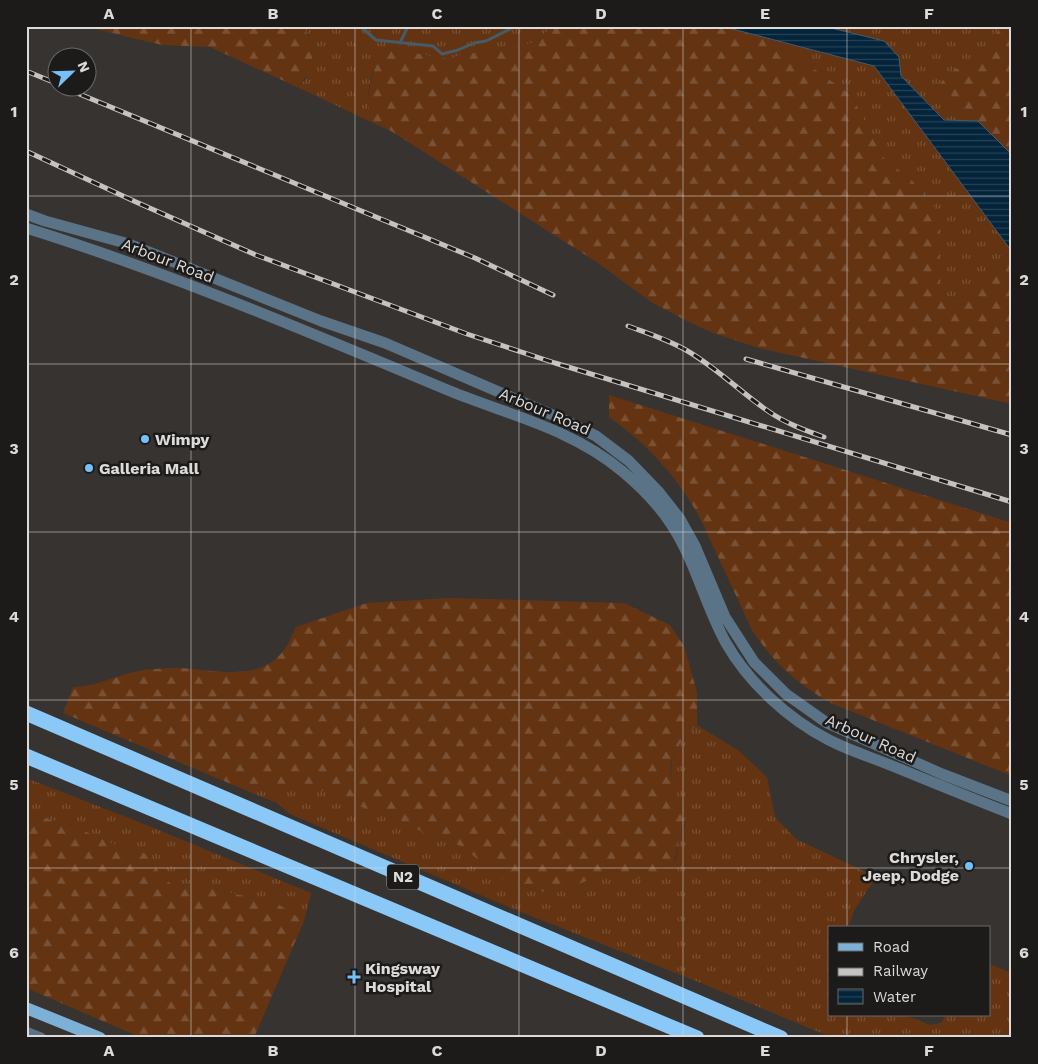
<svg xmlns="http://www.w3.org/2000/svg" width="1038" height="1064" font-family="'Work Sans',sans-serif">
	<defs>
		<pattern id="grass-tufts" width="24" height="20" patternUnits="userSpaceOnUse" patternTransform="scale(1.25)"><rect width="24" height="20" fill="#643412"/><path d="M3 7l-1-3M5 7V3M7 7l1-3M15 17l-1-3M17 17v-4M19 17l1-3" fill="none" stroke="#7a5134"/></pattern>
		<pattern id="forest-firs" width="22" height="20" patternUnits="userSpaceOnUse" patternTransform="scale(1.25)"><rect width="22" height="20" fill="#643412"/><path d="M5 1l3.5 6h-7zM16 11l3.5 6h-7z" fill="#7a5134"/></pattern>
		<pattern id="water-rules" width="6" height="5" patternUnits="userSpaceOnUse" patternTransform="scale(1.25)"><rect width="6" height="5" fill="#03243a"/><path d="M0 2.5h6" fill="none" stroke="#274356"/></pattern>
	</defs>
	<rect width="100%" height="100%" fill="#373331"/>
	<!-- grass -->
	<path fill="url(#grass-tufts)" d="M 303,26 L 551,26 L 541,39 L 532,43 L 485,53 L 468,53 L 449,59 L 433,57 L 389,47 C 384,55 375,65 372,74 C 367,89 368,107 371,122 L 297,87 L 306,79 L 309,35 Z
		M 823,26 L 999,26 L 998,31 L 977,58 L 954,70 L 941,82 L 945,102 L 974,111 L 978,121 L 944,120 L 901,76 L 899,57 L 884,41 Z
		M 773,40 L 874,66 L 1010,249 L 1007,256 L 990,266 L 973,293 L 954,299 L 939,293 L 939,214 L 911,179 L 885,160 L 851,95 Z
		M 697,725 L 739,751 L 767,777 L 775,817 L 796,839 L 876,877 L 855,909 L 848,928 L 829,928 L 829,1015 L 905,1015 L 930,1025 L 941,1023 L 946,1015 L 989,1015 L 989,964 L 1012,973 L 1012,1038 L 833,1038 L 706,985 L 511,908 L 290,814 L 277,803 L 245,790 C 266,779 287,788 309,790 C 319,791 330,791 341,791 L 356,805 L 404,822 L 426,834 L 447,840 L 464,847 L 481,862 L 494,867 L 505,882 L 547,893 L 584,882 L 603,872 L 616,872 L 636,878 L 660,882 L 676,860 L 679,839 L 685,826 L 684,818 L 673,789 L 671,780 L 672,759 L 679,744 Z
		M 26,778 L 139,822 L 311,893 L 304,921 L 278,904 L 198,885 L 171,884 L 158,871 L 150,856 L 129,847 L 120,847 L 73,826 L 26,813 Z"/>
	<!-- forest -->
	<path fill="url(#forest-firs)" d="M 83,26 L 303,26 C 317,48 316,69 297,87 L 210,47 L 162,45 Z
		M 551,26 L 721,26 L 773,40 L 851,95 L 885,160 L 911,179 L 939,214 L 940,293 L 954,299 L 973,293 L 990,266 L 1007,256 L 1012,247 L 1012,404 L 759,348 L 713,333 L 691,323 L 651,302 L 598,263 L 391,131 L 371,122 C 365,96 370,66 389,47 L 433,57 L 449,59 L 468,53 L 485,53 L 532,43 L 541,39 Z
		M 999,26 L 1012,26 L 1012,155 L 978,121 L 974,111 L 945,102 L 940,91 L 941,82 L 954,70 L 977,58 L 998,31 Z
		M 609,395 L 1012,523 L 1012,776 L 833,704 C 799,686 773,662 752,630 L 699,516 C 676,475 647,444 609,417 Z
		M 450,598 L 624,603 L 670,625 L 684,646 L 697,692 L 697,725 C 687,735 676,745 672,759 C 666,785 679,797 684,819 C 685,827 682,831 680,837 C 673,856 679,867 660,882 L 636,878 L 616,872 L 603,872 L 584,882 L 548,893 L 505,882 L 494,867 L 481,862 L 463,847 L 447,840 L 426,834 L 404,822 L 356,805 L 341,791 C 330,791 319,791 308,790 C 287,788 266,779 245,790 L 63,713 L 73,687 C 96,687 119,674 143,670 C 154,669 166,668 178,668 C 211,669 260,683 283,651 C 289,644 292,635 296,627 L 367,603 Z
		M 26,813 L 73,826 L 120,847 L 128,847 L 151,856 L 158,871 L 171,884 L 198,885 L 278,904 L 304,921 L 254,1038 L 142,1038 L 26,988 Z"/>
	<!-- water -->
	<path fill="url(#water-rules)" stroke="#445b6a" d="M 721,26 L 823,26 L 884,41 L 899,57 L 901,76 L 944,120 L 978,121 L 1012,155 L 1012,247 L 1010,249 L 874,66 Z"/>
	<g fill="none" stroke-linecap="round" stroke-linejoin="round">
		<!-- stream -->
		<path stroke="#445b6a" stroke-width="3" d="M 360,26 L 376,40 L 433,46 L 442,54 L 458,50 L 474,43 L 486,41 L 516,26
			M 400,43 L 408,26"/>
		<!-- minor -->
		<path stroke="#5a7386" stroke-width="11" d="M 26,214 L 45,221 L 129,244 L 321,321 L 385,343 L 562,419 L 596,436 L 629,461 L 658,491 L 680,519 L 695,546 L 725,617 L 754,662 L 786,694 L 827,723 L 942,774 L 1012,801
			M 26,228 C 171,273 311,333 450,391 C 509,415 572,429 622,471 C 640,486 658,504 671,524 C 695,560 705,605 726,643 C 749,683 788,719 829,740 C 850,751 874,758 895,767 C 934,783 973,799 1012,814
			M 26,1032 L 41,1038"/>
		<!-- major -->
		<path stroke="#7cb0d7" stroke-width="12" d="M 26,1008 L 100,1038"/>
		<!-- highway -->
		<path stroke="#8ac8f7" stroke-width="15" d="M 26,713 L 781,1038
			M 26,756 L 697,1038"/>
		<!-- rail casing -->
		<g stroke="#c5c2c1" stroke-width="5">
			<path id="rail" d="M 26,71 L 58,84
				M 65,88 L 475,258 L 553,295
				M 26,151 L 136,202 L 256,255 L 467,334 L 555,363 L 1012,502
				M 628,326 C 647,333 666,339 684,349 C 715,366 740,392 768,411 C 785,423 804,430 824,437
				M 746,359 L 1012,435"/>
		</g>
		<!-- rail -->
		<use href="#rail" stroke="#1d1b1a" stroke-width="3" stroke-dasharray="9" stroke-linecap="butt"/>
	</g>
	<!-- grid -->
	<path fill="none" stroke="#dddbda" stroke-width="1" stroke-opacity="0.55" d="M 191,26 L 191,1038M 355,26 L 355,1038M 519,26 L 519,1038M 683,26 L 683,1038M 847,26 L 847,928M 26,196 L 1012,196M 26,364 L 1012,364M 26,532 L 1012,532M 26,700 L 1012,700M 26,868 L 1012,868M 847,1015 L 847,1038"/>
	<!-- markers -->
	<g fill="#76c0f7" stroke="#1d1b1a" stroke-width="2">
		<circle cx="145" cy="439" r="5"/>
		<circle cx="89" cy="468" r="5"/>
		<circle cx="969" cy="866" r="5"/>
		<path d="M351.5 969.5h5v5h5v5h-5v5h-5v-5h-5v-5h5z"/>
	</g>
	<g text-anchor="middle" stroke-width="5" stroke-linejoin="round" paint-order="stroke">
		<!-- shield labels -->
		<rect fill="#1d1b1a" stroke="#a3a1a0" stroke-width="1" x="387" y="864.5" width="32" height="25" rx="4"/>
		<g font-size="15" font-weight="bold" fill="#dddbda">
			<text x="403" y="882">N2</text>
		</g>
		<!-- street labels -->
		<g font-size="16" fill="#dddbda" stroke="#1d1b1a">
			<text transform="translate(168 260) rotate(21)" y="6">Arbour Road</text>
			<text transform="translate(545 411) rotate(23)" y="6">Arbour Road</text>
			<text transform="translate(871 738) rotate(24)" y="6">Arbour Road</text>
		</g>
		<!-- poi labels -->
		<g font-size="16" font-weight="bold" fill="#dddbda" stroke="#1d1b1a" text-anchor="start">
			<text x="155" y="445">Wimpy</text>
			<text x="99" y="474">Galleria Mall</text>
			<text x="959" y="863" text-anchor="end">Chrysler,<tspan x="959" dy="18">Jeep, Dodge</tspan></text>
			<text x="365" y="974">Kingsway<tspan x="365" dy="18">Hospital</tspan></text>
		</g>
	</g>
	<!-- border -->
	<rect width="1038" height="1064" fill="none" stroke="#1d1b1a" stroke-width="55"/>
	<!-- legend -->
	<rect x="828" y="926" width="162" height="90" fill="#1d1b1a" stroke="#6a6867"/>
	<rect x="838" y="943" width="25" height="8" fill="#7cb0d7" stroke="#6a6867"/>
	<text x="873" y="952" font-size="15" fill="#dddbda">Road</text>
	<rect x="838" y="968" width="25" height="8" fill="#c5c2c1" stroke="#6a6867"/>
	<text x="873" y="976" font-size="15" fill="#dddbda">Railway</text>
	<rect x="838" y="989" width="25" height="15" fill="url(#water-rules)" stroke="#6a6867"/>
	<text x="873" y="1002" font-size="15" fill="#dddbda">Water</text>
	<!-- north arrow -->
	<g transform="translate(72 72) rotate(67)"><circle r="24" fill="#1d1b1a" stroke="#6a6867"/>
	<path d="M0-4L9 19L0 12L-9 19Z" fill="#76c0f7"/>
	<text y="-8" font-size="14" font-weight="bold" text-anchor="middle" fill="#dddbda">N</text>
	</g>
	<rect x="28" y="28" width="982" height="1008" fill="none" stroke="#dddbda" stroke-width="2"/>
	<g font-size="16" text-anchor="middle" font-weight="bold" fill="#dddbda">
		<text x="109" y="19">A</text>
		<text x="273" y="19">B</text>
		<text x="437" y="19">C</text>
		<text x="601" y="19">D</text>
		<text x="765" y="19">E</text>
		<text x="929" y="19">F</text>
		<text x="14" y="117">1</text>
		<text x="1024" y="117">1</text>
		<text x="14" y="285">2</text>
		<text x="1024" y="285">2</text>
		<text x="14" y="454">3</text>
		<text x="1024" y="454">3</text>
		<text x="14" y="622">4</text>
		<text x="1024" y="622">4</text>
		<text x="14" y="790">5</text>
		<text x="1024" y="790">5</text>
		<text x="14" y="958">6</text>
		<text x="1024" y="958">6</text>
		<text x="109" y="1056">A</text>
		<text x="273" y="1056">B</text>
		<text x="437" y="1056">C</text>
		<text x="601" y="1056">D</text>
		<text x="765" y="1056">E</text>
		<text x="929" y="1056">F</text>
	</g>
</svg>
